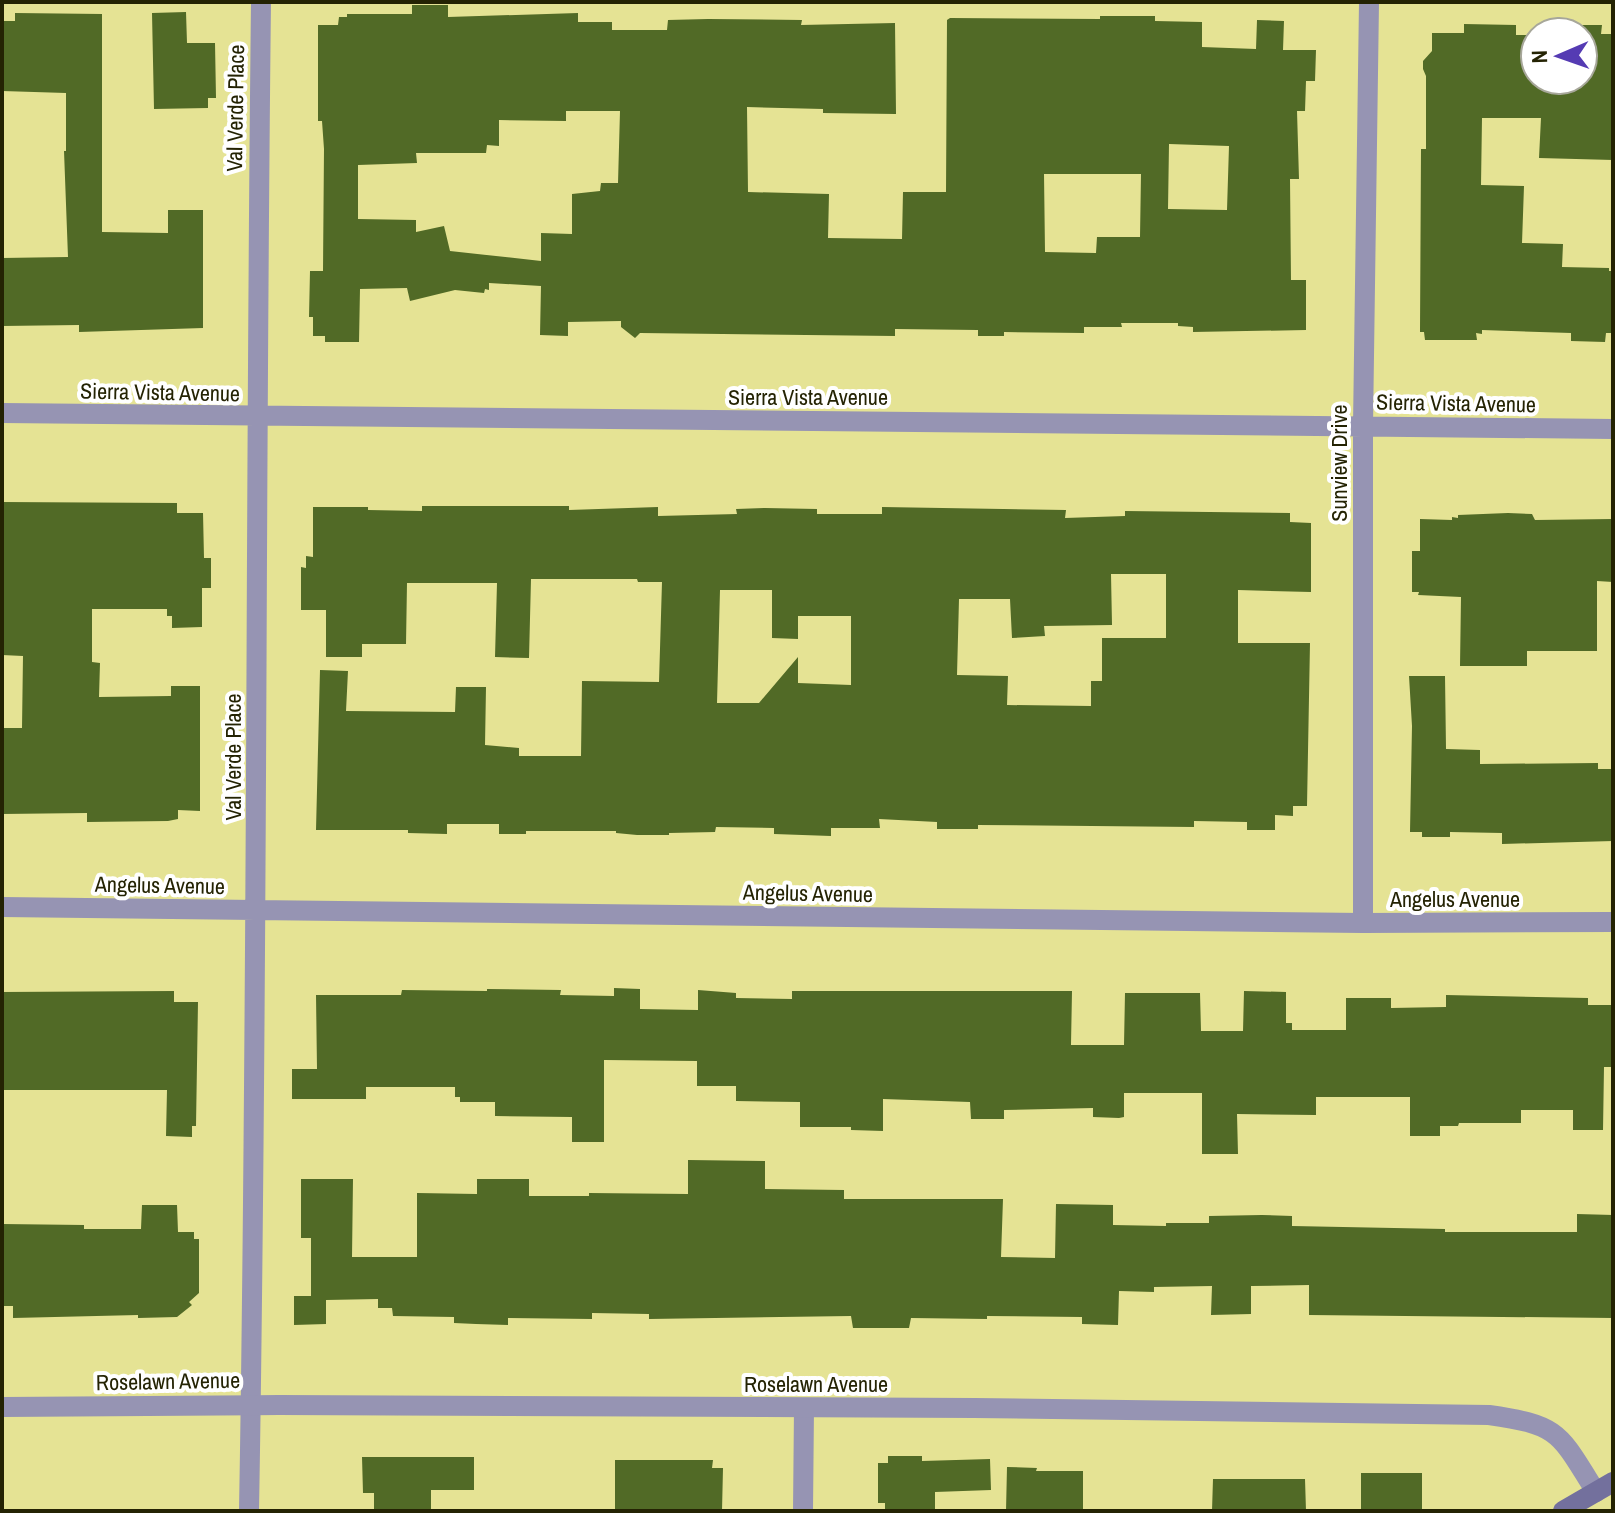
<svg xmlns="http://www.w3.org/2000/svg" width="1615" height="1513" font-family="'Archivo Narrow',sans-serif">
	<rect width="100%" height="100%" fill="#e5e394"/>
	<!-- building -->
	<path fill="#516a26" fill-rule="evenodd" d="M 412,5 L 448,5 L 448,17 L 578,13 L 578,22 L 612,22 L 612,30 L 667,30 L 668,20 L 708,19 L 802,20 L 801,25 L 895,23 L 896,114 L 823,113 L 823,109 L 747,107 L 748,192 L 829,194 L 828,238 L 902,239 L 903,192 L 946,192 L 947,20 L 950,18 L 1100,19 L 1100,16 L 1155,16 L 1155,21 L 1202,22 L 1202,47 L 1256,49 L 1257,20 L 1284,21 L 1283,50 L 1316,50 L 1315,81 L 1306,81 L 1305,111 L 1297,111 L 1299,179 L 1290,179 L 1291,280 L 1306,280 L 1306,330 L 1193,332 L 1193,327 L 1178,326 L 1178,323 L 1121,323 L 1122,327 L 1084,327 L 1084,333 L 1004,332 L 1004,336 L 978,336 L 978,330 L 895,329 L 895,336 L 640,333 L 635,338 L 621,327 L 621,321 L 568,322 L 568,336 L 540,335 L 541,286 L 489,283 L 489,290 L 485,289 L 484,293 L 455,290 L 410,301 L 407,288 L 360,289 L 359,342 L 325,342 L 325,336 L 313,336 L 313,317 L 309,317 L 310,271 L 323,271 L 324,149 L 322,121 L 318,121 L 318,25 L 338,25 L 339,17 L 347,17 L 347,14 L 412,14 ZM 566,111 L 620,111 L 618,183 L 601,183 L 600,191 L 572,194 L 572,234 L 541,233 L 541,261 L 450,251 L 444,226 L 416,232 L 416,220 L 358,219 L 358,165 L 417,163 L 416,153 L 486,153 L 487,145 L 499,146 L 499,120 L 566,121 ZM 1169,144 L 1229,146 L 1227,210 L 1168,209 ZM 1044,174 L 1141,174 L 1140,237 L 1097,237 L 1096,253 L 1045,252 Z
		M 186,12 L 187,43 L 215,43 L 216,98 L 208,98 L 208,108 L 154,109 L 152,13 Z
		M 15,13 L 102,14 L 102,232 L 168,233 L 168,210 L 203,210 L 203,328 L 79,332 L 79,325 L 2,326 L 2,258 L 68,257 L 64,151 L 66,151 L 66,93 L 2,91 L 2,21 L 15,21 Z
		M 1464,24 L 1516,25 L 1516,35 L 1535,35 L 1535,80 L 1583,80 L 1583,32 L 1573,32 L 1573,25 L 1602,25 L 1601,34 L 1613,34 L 1613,160 L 1539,158 L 1541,118 L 1482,118 L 1481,185 L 1524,186 L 1522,243 L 1563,244 L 1562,267 L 1609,268 L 1609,271 L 1613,271 L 1613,333 L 1606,333 L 1605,342 L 1571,341 L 1571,333 L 1482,330 L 1482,334 L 1476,333 L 1477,340 L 1425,340 L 1424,332 L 1420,332 L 1421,149 L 1426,149 L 1426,76 L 1423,69 L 1423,61 L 1432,51 L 1432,33 L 1464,33 Z
		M 2,502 L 177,503 L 177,513 L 203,513 L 204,558 L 211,558 L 211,588 L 202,588 L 202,627 L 172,628 L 172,616 L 167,616 L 167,609 L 92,609 L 92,662 L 100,663 L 99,697 L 171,696 L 171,686 L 200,686 L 200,811 L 178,810 L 178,819 L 168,821 L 87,822 L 87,813 L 2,814 L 2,728 L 22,728 L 23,656 L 2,655 Z
		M 422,506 L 569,506 L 569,510 L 658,507 L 658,516 L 737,514 L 736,509 L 765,508 L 817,509 L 817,514 L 882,514 L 882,507 L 1066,510 L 1065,518 L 1125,516 L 1125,511 L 1290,513 L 1290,522 L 1311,523 L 1311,592 L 1238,590 L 1238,643 L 1310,643 L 1307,806 L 1293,806 L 1293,816 L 1275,815 L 1275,830 L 1247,830 L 1247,822 L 1194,821 L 1194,827 L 978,825 L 978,829 L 937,829 L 937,822 L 879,819 L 880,828 L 831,828 L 831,836 L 774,834 L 774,828 L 716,827 L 715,832 L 669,833 L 669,835 L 637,835 L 616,833 L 616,831 L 526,831 L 526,834 L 499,834 L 499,824 L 447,824 L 447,834 L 408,833 L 408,830 L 316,830 L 320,670 L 348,671 L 346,711 L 455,712 L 456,687 L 486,687 L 485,745 L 519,748 L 519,756 L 581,756 L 582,681 L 659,682 L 662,582 L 638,582 L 637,579 L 531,579 L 529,658 L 495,657 L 497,583 L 407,583 L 406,644 L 362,644 L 362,657 L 326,657 L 326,610 L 301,610 L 301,567 L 306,568 L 306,556 L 313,557 L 313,507 L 368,507 L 368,510 L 422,511 ZM 1111,574 L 1166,574 L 1166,638 L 1102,638 L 1102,681 L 1091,681 L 1091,706 L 1007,705 L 1008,676 L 957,675 L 959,599 L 1010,599 L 1012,638 L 1045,636 L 1044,626 L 1112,625 ZM 720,590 L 772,590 L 772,638 L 798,639 L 798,616 L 851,616 L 851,685 L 798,683 L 798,657 L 759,703 L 717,703 Z
		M 1508,513 L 1532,514 L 1535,520 L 1613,519 L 1613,582 L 1597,581 L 1597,651 L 1527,651 L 1527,666 L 1460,666 L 1461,597 L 1418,595 L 1419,592 L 1412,592 L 1412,551 L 1420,551 L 1420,519 L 1452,520 L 1452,517 L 1458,518 L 1458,515 Z
		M 1409,676 L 1445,676 L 1446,749 L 1480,750 L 1480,764 L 1598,763 L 1598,769 L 1613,769 L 1613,841 L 1502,844 L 1502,833 L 1450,832 L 1450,837 L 1422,837 L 1422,832 L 1410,832 L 1412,726 Z
		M 614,988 L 640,989 L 640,1009 L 698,1010 L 698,990 L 736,993 L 736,998 L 792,999 L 792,991 L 1072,991 L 1071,1045 L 1124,1045 L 1125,993 L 1200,993 L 1201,1031 L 1243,1031 L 1244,991 L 1286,992 L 1286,1023 L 1292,1023 L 1292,1030 L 1346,1030 L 1346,998 L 1391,998 L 1391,1008 L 1446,1007 L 1446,995 L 1588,998 L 1588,1005 L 1613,1005 L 1613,1067 L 1604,1067 L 1603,1130 L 1573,1130 L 1573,1110 L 1521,1110 L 1521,1123 L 1459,1123 L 1458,1126 L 1440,1126 L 1440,1136 L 1410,1136 L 1410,1097 L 1316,1097 L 1316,1115 L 1237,1114 L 1238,1154 L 1202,1154 L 1202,1093 L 1124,1093 L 1124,1117 L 1119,1118 L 1093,1117 L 1093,1108 L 1004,1110 L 1004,1119 L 971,1119 L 970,1102 L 883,1099 L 883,1131 L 851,1130 L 851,1127 L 800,1127 L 800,1102 L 736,1101 L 736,1086 L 697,1086 L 697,1061 L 604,1060 L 604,1142 L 572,1142 L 572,1117 L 495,1116 L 495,1102 L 460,1102 L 460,1097 L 455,1097 L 455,1087 L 366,1087 L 366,1099 L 292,1099 L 292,1069 L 317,1069 L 316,995 L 401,995 L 402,990 L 487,991 L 487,989 L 561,990 L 560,995 L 614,996 Z
		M 174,991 L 174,1002 L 198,1002 L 196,1126 L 192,1126 L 192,1137 L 166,1136 L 167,1090 L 2,1090 L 2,992 Z
		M 688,1160 L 765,1161 L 765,1189 L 844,1190 L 844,1199 L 1003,1199 L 1001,1257 L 1055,1258 L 1056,1204 L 1113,1205 L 1113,1225 L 1166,1226 L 1166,1223 L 1209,1223 L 1209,1216 L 1262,1215 L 1292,1216 L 1292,1226 L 1445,1229 L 1445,1232 L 1577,1232 L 1577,1214 L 1613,1215 L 1613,1318 L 1309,1315 L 1309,1285 L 1251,1286 L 1251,1314 L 1211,1315 L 1212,1286 L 1154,1287 L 1154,1292 L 1119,1291 L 1118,1325 L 1082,1324 L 1082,1317 L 987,1316 L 987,1319 L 911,1318 L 909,1328 L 853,1328 L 851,1316 L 649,1319 L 649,1314 L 592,1313 L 592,1319 L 508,1318 L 508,1325 L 476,1324 L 454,1323 L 454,1317 L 393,1316 L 392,1308 L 378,1308 L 378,1299 L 326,1300 L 326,1324 L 294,1325 L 294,1296 L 311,1296 L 311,1238 L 301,1238 L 301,1179 L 353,1179 L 352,1257 L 417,1257 L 417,1193 L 477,1194 L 477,1179 L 529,1179 L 529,1196 L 589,1196 L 589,1193 L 688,1194 Z
		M 142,1205 L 177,1205 L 178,1232 L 194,1232 L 194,1239 L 199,1239 L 199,1293 L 189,1302 L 192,1305 L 177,1317 L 138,1318 L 138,1315 L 13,1318 L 13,1306 L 2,1306 L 2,1224 L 84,1225 L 84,1229 L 141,1229 Z
		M 888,1456 L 922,1456 L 922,1461 L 990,1459 L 991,1490 L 935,1492 L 935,1511 L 885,1511 L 885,1503 L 878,1503 L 878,1463 L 888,1463 Z
		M 362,1457 L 474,1457 L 474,1490 L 431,1490 L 431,1511 L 374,1511 L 374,1493 L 363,1493 Z
		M 615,1460 L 713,1460 L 712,1468 L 723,1468 L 722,1511 L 615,1511 Z
		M 1007,1467 L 1037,1468 L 1036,1471 L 1083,1471 L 1083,1511 L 1006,1511 Z
		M 1361,1473 L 1422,1473 L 1422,1509 L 1361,1511 Z
		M 1213,1479 L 1305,1479 L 1306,1511 L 1212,1511 Z"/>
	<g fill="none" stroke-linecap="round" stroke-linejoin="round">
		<!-- minor -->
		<path stroke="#9694b3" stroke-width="20" d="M 2,413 L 1613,429
			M 2,907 L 1363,923 L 1613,922
			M 1363,923 L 1363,426 L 1369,2
			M 249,1511 C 258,1008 255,505 261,2
			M 803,1511 L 804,1408"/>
		<!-- tertiary -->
		<path stroke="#9694b3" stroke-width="20" d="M 2,1407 L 279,1405 L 974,1408 L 1489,1415 C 1560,1425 1559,1433 1596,1492"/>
		<!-- secondary -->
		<path stroke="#73709d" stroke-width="20" d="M 1563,1511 L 1613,1482"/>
	</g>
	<g text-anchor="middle" stroke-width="8" stroke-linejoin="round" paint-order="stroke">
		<!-- street labels -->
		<g font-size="22" fill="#242303" stroke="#fff">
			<text transform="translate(235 108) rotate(-89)" y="8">Val Verde Place</text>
			<text transform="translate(160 392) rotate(1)" y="8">Sierra Vista Avenue</text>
			<text x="808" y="405">Sierra Vista Avenue</text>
			<text transform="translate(1456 403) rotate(1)" y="8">Sierra Vista Avenue</text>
			<text transform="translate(1339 463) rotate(-90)" y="8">Sunview Drive</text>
			<text transform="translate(233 757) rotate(-90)" y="8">Val Verde Place</text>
			<text transform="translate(160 885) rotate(1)" y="8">Angelus Avenue</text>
			<text transform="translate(808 893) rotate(1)" y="8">Angelus Avenue</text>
			<text x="1455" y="907">Angelus Avenue</text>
			<text transform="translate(168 1381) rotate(-1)" y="8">Roselawn Avenue</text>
			<text x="816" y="1392">Roselawn Avenue</text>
		</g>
	</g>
	<!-- border -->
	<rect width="1615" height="1513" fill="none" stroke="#242303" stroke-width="8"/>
	<!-- north arrow -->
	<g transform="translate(1559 56) rotate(268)"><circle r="38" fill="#ffffff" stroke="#a7a79a" stroke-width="2"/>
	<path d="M0-6L14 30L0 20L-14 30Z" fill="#553bb3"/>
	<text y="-12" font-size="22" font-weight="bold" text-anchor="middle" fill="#242303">N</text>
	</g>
</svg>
